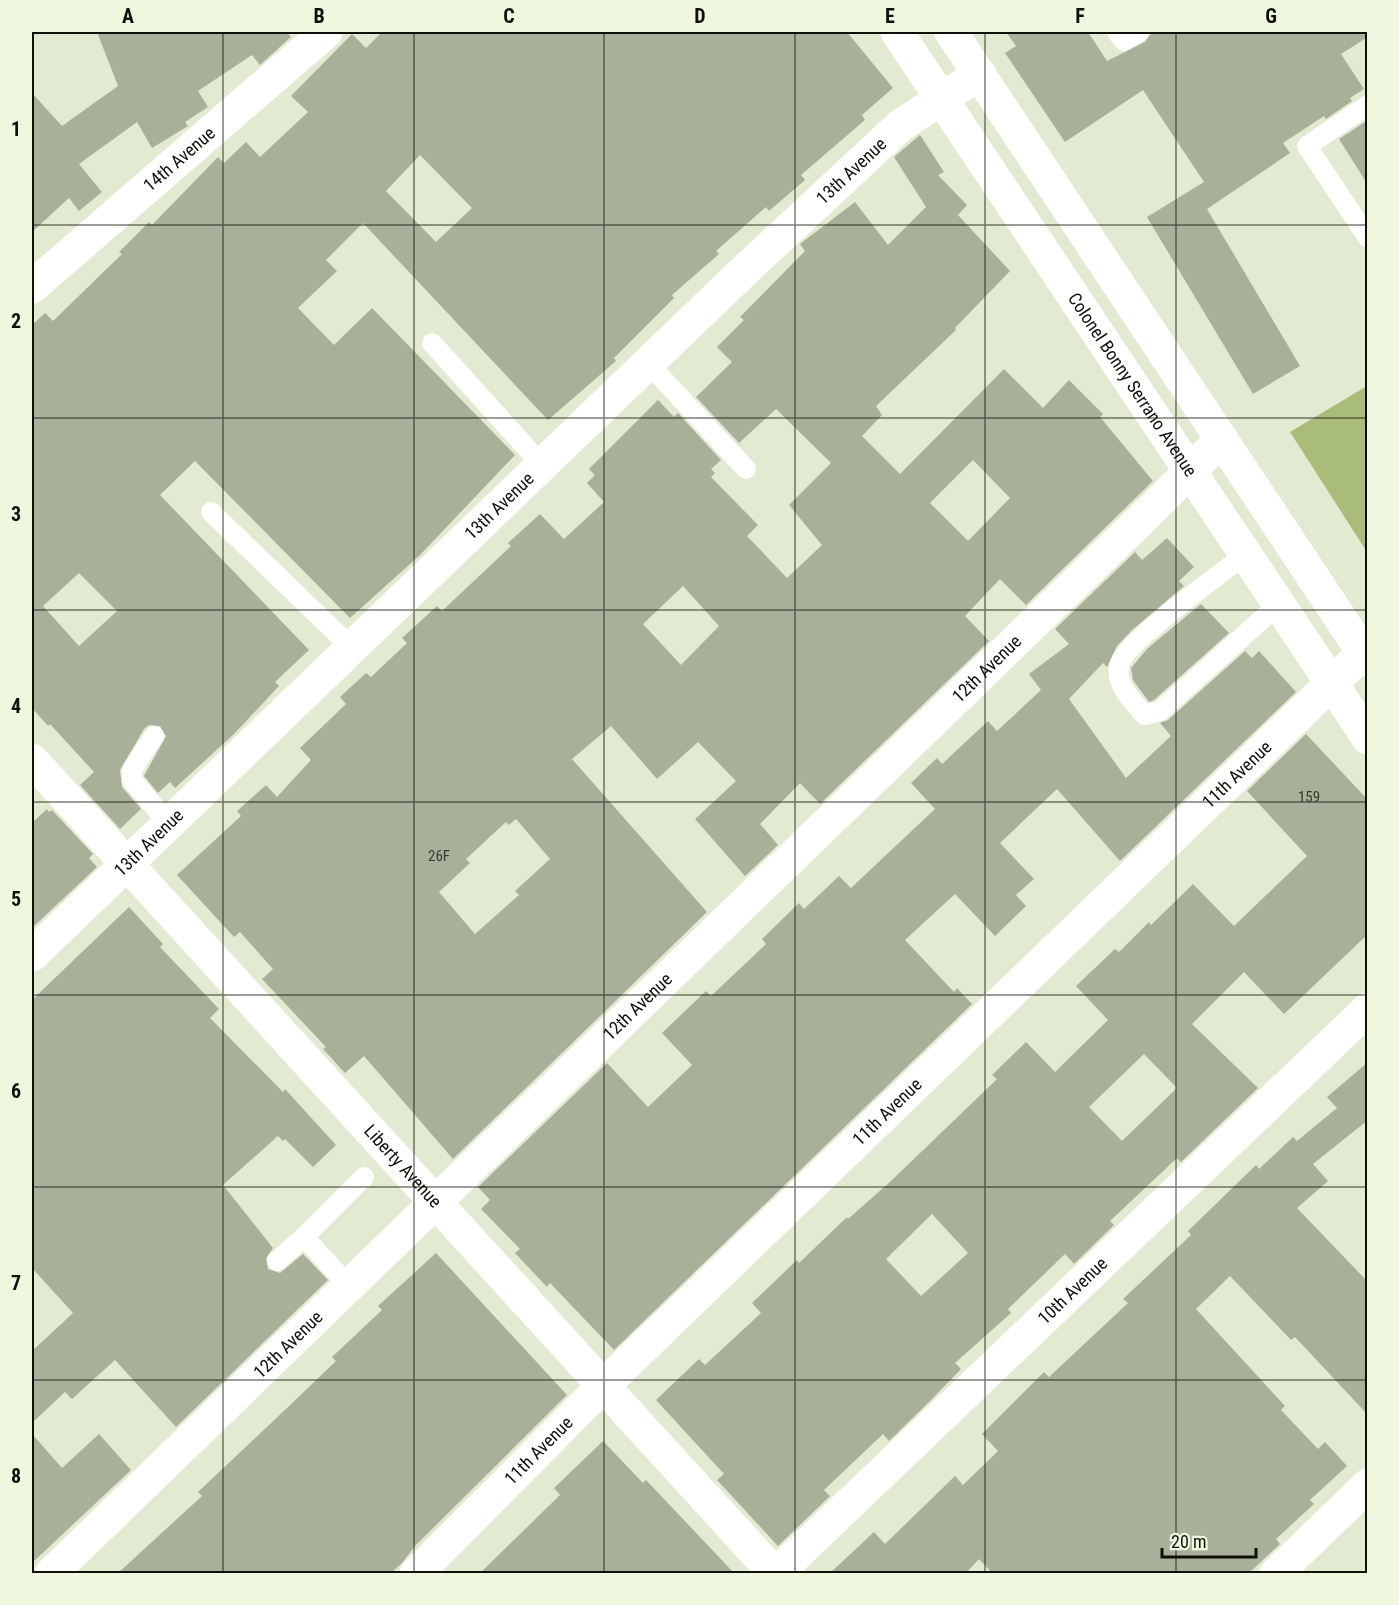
<svg xmlns="http://www.w3.org/2000/svg" width="1399" height="1605" font-family="'Roboto Condensed',sans-serif">
	<rect width="100%" height="100%" fill="#e3ead2"/>
	<!-- green -->
	<path fill="#aabc7a" d="M 1367,386 L 1367,552 L 1290,432 Z"/>
	<!-- building -->
	<path fill="#a9b099" fill-rule="evenodd" d="M 97,32 L 287,32 L 291,37 L 260,65 L 252,55 L 198,91 L 208,107 L 185,122 L 188,126 L 152,148 L 137,122 L 79,164 L 102,192 L 79,211 L 69,198 L 32,232 L 32,93 L 62,126 L 118,86 Z
		M 382,32 L 847,32 L 893,88 L 862,115 L 865,120 L 801,175 L 805,180 L 769,211 L 766,207 L 716,251 L 719,254 L 672,295 L 674,298 L 614,358 L 616,361 L 548,420 L 363,223 L 326,260 L 337,271 L 298,308 L 334,345 L 372,308 L 515,455 L 420,555 L 350,618 L 195,461 L 160,495 L 309,650 L 275,682 L 279,686 L 234,734 L 175,788 L 170,782 L 158,793 L 144,776 L 166,736 L 160,726 L 149,725 L 144,729 L 120,770 L 122,787 L 141,809 L 120,829 L 80,785 L 94,772 L 50,724 L 48,726 L 32,708 L 32,325 L 45,313 L 53,321 L 122,254 L 119,252 L 149,222 L 152,225 L 218,157 L 224,163 L 246,142 L 260,157 L 308,112 L 291,96 L 352,34 L 366,48 ZM 420,155 L 472,208 L 436,242 L 386,191 ZM 79,573 L 117,611 L 79,646 L 43,606 Z
		M 1006,32 L 1088,32 L 1107,61 L 1145,42 L 1152,32 L 1368,32 L 1368,37 L 1341,54 L 1364,89 L 1350,98 L 1352,101 L 1326,119 L 1324,116 L 1283,143 L 1290,153 L 1207,209 L 1300,366 L 1253,394 L 1147,217 L 1204,182 L 1143,90 L 1065,142 L 1005,53 L 1016,46 Z
		M 1365,122 L 1368,127 L 1368,185 L 1339,139 Z
		M 920,135 L 944,172 L 938,175 L 967,205 L 958,215 L 1010,271 L 955,328 L 956,330 L 876,406 L 882,415 L 862,436 L 900,474 L 1004,369 L 1043,408 L 1069,380 L 1103,414 L 1100,417 L 1153,481 L 1026,605 L 1000,579 L 965,616 L 989,641 L 820,804 L 800,783 L 760,824 L 778,845 L 745,876 L 695,819 L 736,781 L 698,742 L 657,779 L 611,726 L 572,759 L 707,912 L 453,1159 L 364,1056 L 345,1073 L 323,1049 L 326,1047 L 262,979 L 273,969 L 240,932 L 234,937 L 177,875 L 241,816 L 237,811 L 266,785 L 277,797 L 311,760 L 300,748 L 346,704 L 340,697 L 366,673 L 371,677 L 407,643 L 402,638 L 437,606 L 442,611 L 511,546 L 508,543 L 540,514 L 564,539 L 604,502 L 587,483 L 595,475 L 589,469 L 658,400 L 674,417 L 678,413 L 721,460 L 711,469 L 715,473 L 711,477 L 758,525 L 747,536 L 787,578 L 822,545 L 789,505 L 831,463 L 776,409 L 739,443 L 696,397 L 732,362 L 717,347 L 744,320 L 740,317 L 805,251 L 800,244 L 855,202 L 888,245 L 926,207 L 894,157 ZM 973,460 L 1010,498 L 968,541 L 930,503 ZM 683,586 L 719,626 L 681,665 L 643,624 ZM 516,819 L 550,859 L 515,891 L 519,895 L 475,934 L 439,892 L 470,863 L 466,859 L 506,822 L 509,825 Z
		M 1167,538 L 1194,567 L 1179,581 L 1184,586 L 1132,630 L 1117,646 L 1107,667 L 1103,663 L 1069,699 L 1126,778 L 1171,736 L 1160,723 L 1168,720 L 1245,651 L 1252,658 L 1259,651 L 1296,692 L 1120,861 L 1057,789 L 1000,843 L 1034,879 L 1016,895 L 1026,906 L 995,936 L 955,894 L 905,940 L 954,992 L 957,988 L 972,1004 L 614,1350 L 550,1283 L 547,1287 L 515,1253 L 520,1249 L 481,1209 L 490,1200 L 478,1187 L 607,1063 L 648,1107 L 692,1065 L 662,1033 L 706,991 L 711,996 L 766,944 L 762,939 L 799,903 L 804,909 L 839,876 L 851,888 L 935,809 L 911,783 L 937,758 L 942,764 L 988,721 L 997,731 L 1041,690 L 1029,674 L 1069,644 L 1055,629 L 1135,552 L 1142,560 Z
		M 1201,604 L 1229,633 L 1154,700 L 1149,702 L 1133,680 L 1131,668 L 1148,648 Z
		M 1306,734 L 1368,800 L 1368,934 L 1284,1014 L 1244,972 L 1192,1024 L 1258,1088 L 1181,1162 L 1177,1158 L 1110,1221 L 1114,1225 L 1074,1264 L 1065,1254 L 1008,1309 L 1011,1313 L 955,1363 L 961,1369 L 930,1401 L 889,1441 L 883,1434 L 824,1490 L 830,1496 L 778,1546 L 717,1480 L 724,1474 L 656,1400 L 699,1359 L 705,1365 L 761,1313 L 752,1303 L 797,1260 L 799,1263 L 847,1217 L 848,1219 L 891,1181 L 997,1079 L 992,1075 L 1026,1042 L 1055,1072 L 1108,1020 L 1076,986 L 1115,949 L 1119,952 L 1149,922 L 1151,925 L 1193,884 L 1234,926 L 1307,856 L 1247,791 ZM 1144,1054 L 1177,1088 L 1122,1141 L 1089,1107 ZM 932,1214 L 968,1253 L 921,1296 L 886,1259 Z
		M 47,809 L 49,812 L 52,810 L 93,854 L 89,858 L 97,867 L 32,928 L 32,823 Z
		M 129,907 L 163,944 L 160,947 L 219,1009 L 210,1018 L 283,1092 L 285,1089 L 336,1145 L 313,1167 L 285,1139 L 283,1141 L 278,1136 L 223,1185 L 273,1248 L 266,1258 L 268,1269 L 280,1273 L 303,1254 L 328,1280 L 176,1427 L 115,1360 L 72,1399 L 65,1392 L 32,1423 L 32,1351 L 73,1313 L 32,1268 L 32,1000 Z
		M 1368,1062 L 1368,1120 L 1313,1164 L 1328,1181 L 1297,1208 L 1368,1282 L 1368,1415 L 1295,1337 L 1291,1340 L 1230,1276 L 1196,1309 L 1285,1406 L 1281,1410 L 1318,1449 L 1325,1442 L 1347,1466 L 1310,1500 L 1314,1504 L 1276,1539 L 1280,1544 L 1248,1574 L 993,1574 L 979,1559 L 965,1574 L 829,1574 L 874,1532 L 885,1544 L 955,1476 L 963,1485 L 998,1451 L 982,1434 L 1044,1372 L 1049,1377 L 1128,1303 L 1123,1299 L 1191,1235 L 1188,1231 L 1256,1165 L 1259,1169 L 1293,1137 L 1297,1141 L 1337,1108 L 1327,1097 Z
		M 436,1253 L 567,1395 L 415,1546 L 402,1563 L 390,1574 L 117,1574 L 202,1496 L 198,1492 L 287,1408 L 336,1361 L 332,1357 L 382,1310 L 378,1306 Z
		M 32,1434 L 62,1468 L 99,1434 L 131,1470 L 32,1563 Z
		M 603,1441 L 643,1483 L 646,1480 L 735,1574 L 479,1574 L 560,1495 L 554,1488 Z"/>
	<g fill="none" stroke-linecap="round" stroke-linejoin="round">
		<!-- lane -->
		<path stroke="#fff" stroke-width="20" d="M 1117,32 L 1124,41 L 1139,32
			M 1368,105 L 1307,146 L 1368,238
			M 432,343 L 542,465
			M 648,363 L 746,469
			M 211,512 L 351,647
			M 1246,554 C 1222,573 1128,640 1120,663 C 1113,683 1133,702 1145,715 L 1160,711 L 1279,604
			M 154,736 L 132,770 L 132,780 L 168,823
			M 277,1261 L 304,1237
			M 348,1285 L 304,1237 L 364,1177"/>
		<!-- street -->
		<g stroke="#fff" stroke-width="33">
			<path id="s1" d="M 32,287 L 326,32"/>
			<path id="s2" d="M 32,760 L 775,1574"/>
			<path id="s3" d="M 32,955 L 743,272 L 901,125 L 980,74"/>
			<path id="s4" d="M 51,1574 L 1150,511 L 1222,439"/>
			<path id="s5" d="M 416,1574 L 602,1387 L 1363,653"/>
			<path id="s6" d="M 776,1574 L 1368,1009"/>
		</g>
		<!-- secondary -->
		<g stroke="#fff" stroke-width="33">
			<path id="s7" d="M 897,32 L 1368,738"/>
			<path d="M 951,32 L 1368,660"/>
			<path d="M 1276,1574 L 1368,1485"/>
		</g>
	</g>
	<!-- grid -->
	<path fill="none" stroke="#0f1109" stroke-width="1.5" stroke-opacity="0.55" d="M 223,32 L 223,1574M 414,32 L 414,1574M 604,32 L 604,1574M 795,32 L 795,1574M 985,32 L 985,1574M 1176,32 L 1176,1574M 32,225 L 1368,225M 32,418 L 1368,418M 32,610 L 1368,610M 32,802 L 1368,802M 32,995 L 1368,995M 32,1187 L 1368,1187M 32,1380 L 1368,1380"/>
	<g text-anchor="middle" stroke-width="5" stroke-linejoin="round" paint-order="stroke">
		<!-- number labels -->
		<g font-size="15" fill="#36392d">
			<text x="1309" y="802">159</text>
			<text x="439" y="861">26F</text>
		</g>
		<!-- street labels -->
		<g font-size="18" fill="#0f1109" stroke="#f0f7df">
			<text dy="6" stroke="none"><textPath href="#s1" startOffset="195">14th Avenue</textPath></text>
			<text dy="6" stroke="none"><textPath href="#s3" startOffset="1134">13th Avenue</textPath></text>
			<text dy="6" stroke="none"><textPath href="#s7" startOffset="424">Colonel Bonny Serrano Avenue</textPath></text>
			<text dy="6" stroke="none"><textPath href="#s3" startOffset="648">13th Avenue</textPath></text>
			<text dy="6" stroke="none"><textPath href="#s4" startOffset="1302">12th Avenue</textPath></text>
			<text dy="6" stroke="none"><textPath href="#s5" startOffset="1146">11th Avenue</textPath></text>
			<text dy="6" stroke="none"><textPath href="#s3" startOffset="162">13th Avenue</textPath></text>
			<text dy="6" stroke="none"><textPath href="#s4" startOffset="816">12th Avenue</textPath></text>
			<text dy="6" stroke="none"><textPath href="#s5" startOffset="660">11th Avenue</textPath></text>
			<text dy="6" stroke="none"><textPath href="#s2" startOffset="550">Liberty Avenue</textPath></text>
			<text dy="6" stroke="none"><textPath href="#s6" startOffset="410">10th Avenue</textPath></text>
			<text dy="6" stroke="none"><textPath href="#s4" startOffset="330">12th Avenue</textPath></text>
			<text dy="6" stroke="none"><textPath href="#s5" startOffset="174">11th Avenue</textPath></text>
		</g>
	</g>
	<!-- border -->
	<rect width="1399" height="1605" fill="none" stroke="#f0f7df" stroke-width="66"/>
	<!-- scale -->
	<path d="M1162 1548v9h94v-9" fill="none" stroke="#0f1109" stroke-width="3"/>
	<text x="1171" y="1548" font-size="18" fill="#0f1109" stroke="#f0f7df" stroke-width="4.5" paint-order="stroke">20 m</text>
	<rect x="33" y="33" width="1333" height="1539" fill="none" stroke="#0f1109" stroke-width="2"/>
	<g font-size="20" text-anchor="middle" font-weight="bold" fill="#0f1109">
		<text x="128" y="23">A</text>
		<text x="319" y="23">B</text>
		<text x="509" y="23">C</text>
		<text x="700" y="23">D</text>
		<text x="890" y="23">E</text>
		<text x="1080" y="23">F</text>
		<text x="1271" y="23">G</text>
		<text x="16" y="136">1</text>
		<text x="16" y="328">2</text>
		<text x="16" y="521">3</text>
		<text x="16" y="713">4</text>
		<text x="16" y="906">5</text>
		<text x="16" y="1098">6</text>
		<text x="16" y="1290">7</text>
		<text x="16" y="1483">8</text>
	</g>
</svg>
